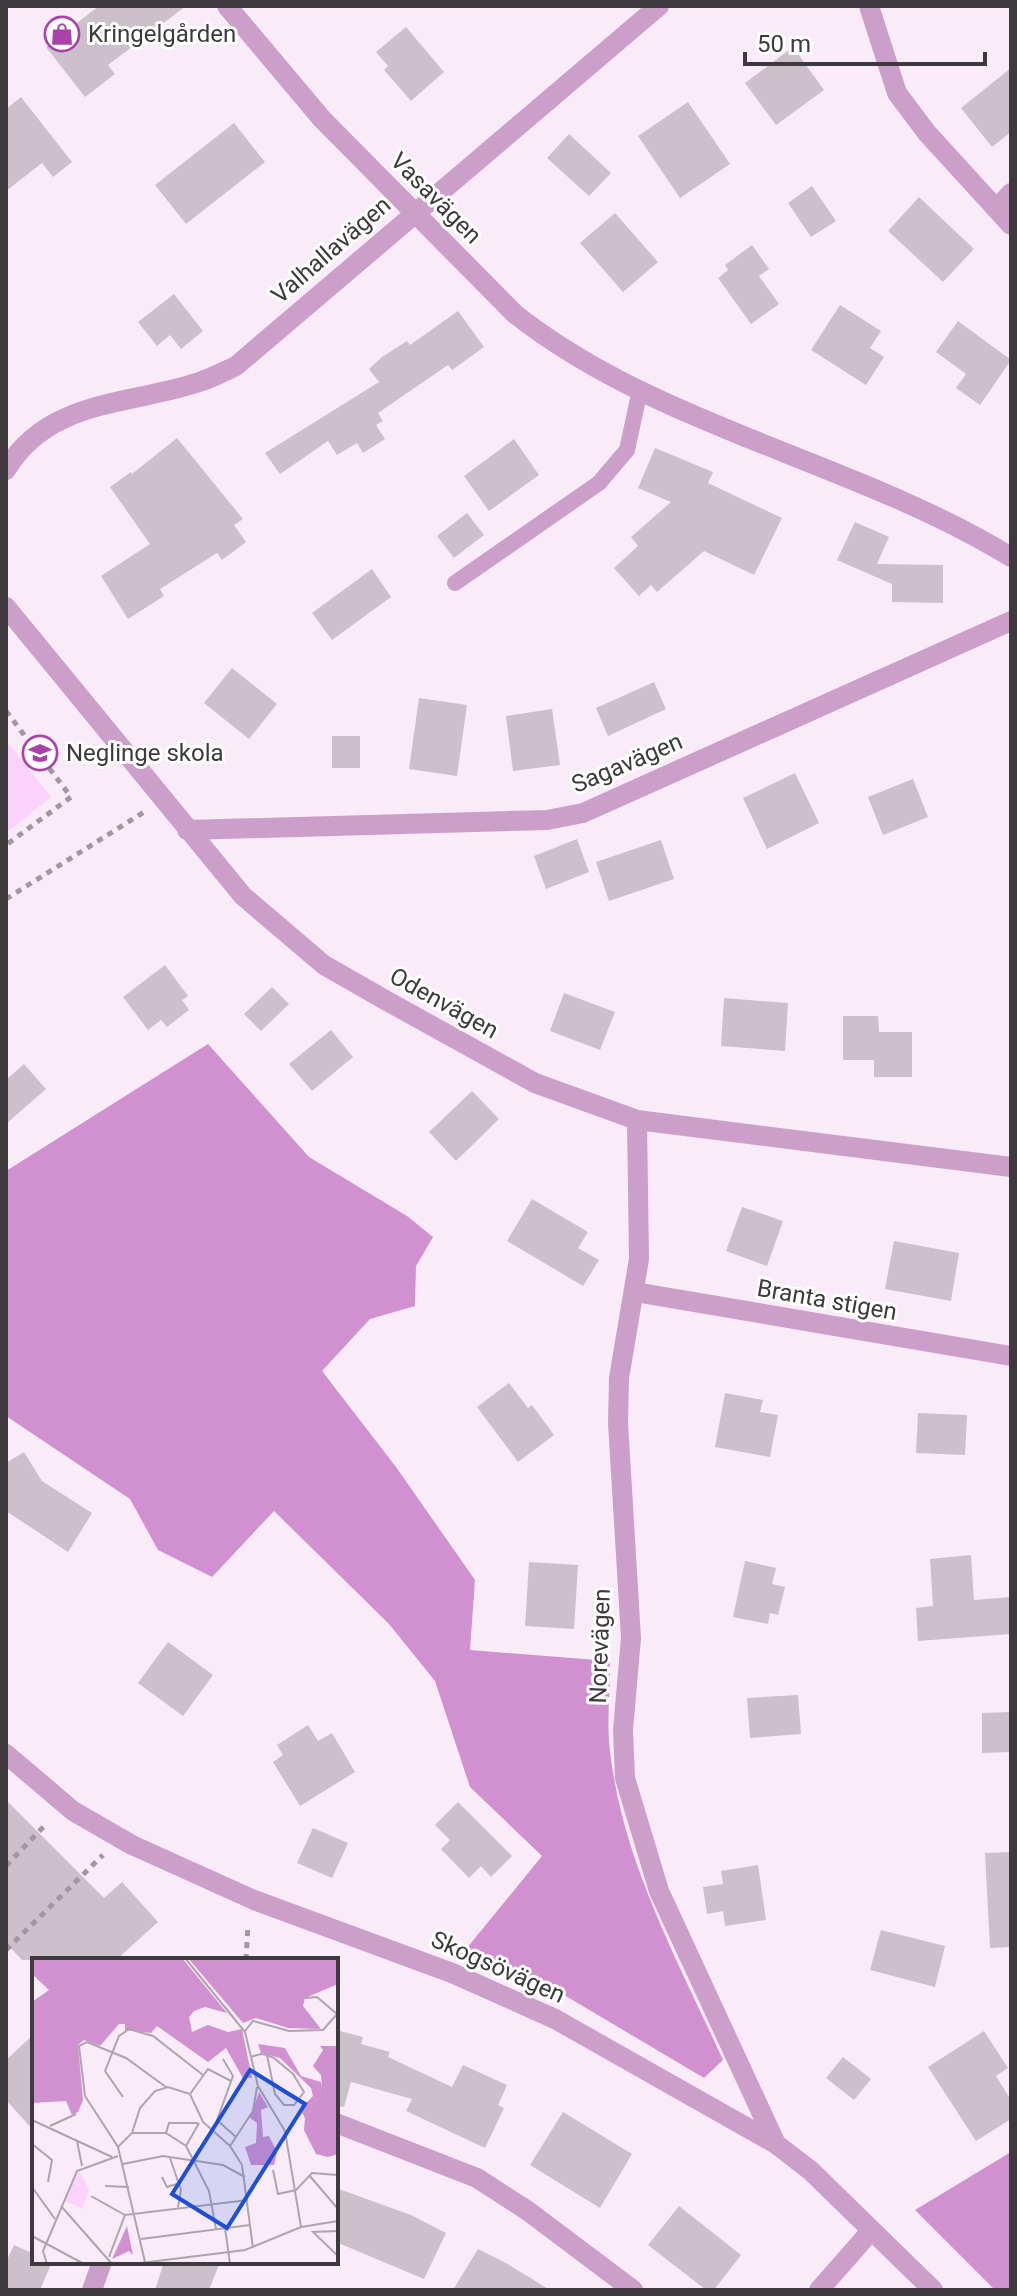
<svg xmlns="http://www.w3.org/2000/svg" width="1017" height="2296" font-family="Roboto,sans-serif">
	<rect width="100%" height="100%" fill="#f9ecf8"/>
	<!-- green -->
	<path fill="#fbd2f9" d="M 6,740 L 51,797 L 6,833 Z"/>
	<!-- forest -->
	<path fill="#d191d0" d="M 208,1044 L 309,1157 L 407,1216 L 433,1237 L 416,1266 L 415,1306 L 370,1319 L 322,1371 L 396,1467 L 475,1580 L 470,1650 L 610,1661 C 610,1693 606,1727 611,1759 C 625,1866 679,1963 723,2060 L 704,2078 L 554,1989 L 462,1954 L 542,1856 L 470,1787 L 435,1681 L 389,1624 L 274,1511 L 212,1577 L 158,1550 L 130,1499 L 6,1416 L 6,1171 Z
		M 1011,2152 L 1011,2290 L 995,2290 L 915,2210 Z"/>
	<!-- building -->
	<path fill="#ccc0cb" d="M 99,6 L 186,6 L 108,65 L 115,74 L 85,97 L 46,47 Z
		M 406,27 L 444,72 L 411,101 L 384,70 L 388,66 L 376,52 Z
		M 793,47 L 824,90 L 776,125 L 745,83 Z
		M 1011,68 L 1011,132 L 992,147 L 961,108 Z
		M 21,97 L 72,162 L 53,177 L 42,163 L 6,191 L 6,109 Z
		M 688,102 L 730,164 L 680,198 L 638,136 Z
		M 234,123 L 265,162 L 186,224 L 155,185 Z
		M 569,134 L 611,173 L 589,196 L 547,158 Z
		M 812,186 L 836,221 L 811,237 L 788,203 Z
		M 919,197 L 974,249 L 943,282 L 888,231 Z
		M 615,213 L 658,262 L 623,292 L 580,243 Z
		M 752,245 L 769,269 L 759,276 L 779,304 L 751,324 L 718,278 L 728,270 L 725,265 Z
		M 174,294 L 203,331 L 181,349 L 170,335 L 157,346 L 138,322 Z
		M 840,305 L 881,331 L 870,348 L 884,357 L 866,385 L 811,350 Z
		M 458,311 L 484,347 L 452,370 L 448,365 L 378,413 L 383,421 L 376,425 L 385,439 L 363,453 L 357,443 L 337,455 L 328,441 L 280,474 L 265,453 L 379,382 L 369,369 L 382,357 L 407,341 L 410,345 Z
		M 958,321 L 1011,360 L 980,405 L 956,388 L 966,374 L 936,352 Z
		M 177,438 L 243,519 L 234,525 L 246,542 L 222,560 L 217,553 L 160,589 L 164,596 L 128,619 L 101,576 L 150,544 L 110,487 L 131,472 L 132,474 Z
		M 514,439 L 539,475 L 489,511 L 464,476 Z
		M 655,448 L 713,472 L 708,483 L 782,518 L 754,575 L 704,551 L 657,592 L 651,585 L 639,596 L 614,568 L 638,546 L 631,537 L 671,502 L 638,488 Z
		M 467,513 L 484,535 L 454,558 L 437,536 Z
		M 855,522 L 889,537 L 877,564 L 943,565 L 943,603 L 892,602 L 892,584 L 837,560 Z
		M 372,569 L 391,597 L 332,640 L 312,613 Z
		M 232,668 L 277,704 L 249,739 L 204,703 Z
		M 654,682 L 666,709 L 608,736 L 596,708 Z
		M 419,698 L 467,705 L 457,776 L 409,769 Z
		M 552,709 L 560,765 L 513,771 L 506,716 Z
		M 332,736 L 360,736 L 360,768 L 332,768 Z
		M 795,773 L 819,823 L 767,849 L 743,798 Z
		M 913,779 L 928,817 L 883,835 L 868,797 Z
		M 577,839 L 589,872 L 546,889 L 534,856 Z
		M 661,840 L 674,879 L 609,901 L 596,862 Z
		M 165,965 L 188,996 L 182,1000 L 189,1010 L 167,1027 L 161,1020 L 148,1030 L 123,997 Z
		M 272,987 L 289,1004 L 261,1031 L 244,1014 Z
		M 564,993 L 615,1012 L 600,1050 L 550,1031 Z
		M 724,998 L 788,1003 L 785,1051 L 721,1046 Z
		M 843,1016 L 878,1016 L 879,1032 L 912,1032 L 912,1077 L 874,1077 L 874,1060 L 843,1060 Z
		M 331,1030 L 353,1057 L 312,1091 L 289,1064 Z
		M 24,1064 L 46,1089 L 6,1124 L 6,1080 Z
		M 472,1091 L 499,1119 L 456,1161 L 429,1132 Z
		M 532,1199 L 588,1232 L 578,1248 L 599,1260 L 583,1286 L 507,1241 Z
		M 742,1207 L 783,1221 L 767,1266 L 726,1251 Z
		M 894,1241 L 959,1253 L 951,1301 L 885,1289 Z
		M 509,1383 L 528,1408 L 532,1405 L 554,1435 L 518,1462 L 477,1407 Z
		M 725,1393 L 763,1400 L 760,1412 L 778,1415 L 770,1457 L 715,1447 Z
		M 918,1413 L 967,1415 L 965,1455 L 916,1453 Z
		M 24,1452 L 42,1481 L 92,1513 L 68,1552 L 6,1511 L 6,1463 Z
		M 971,1555 L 974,1600 L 1011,1597 L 1011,1634 L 918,1641 L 916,1608 L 933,1606 L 930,1559 Z
		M 745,1561 L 776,1568 L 772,1584 L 785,1587 L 778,1615 L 770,1613 L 768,1624 L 733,1617 Z
		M 529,1562 L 578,1565 L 574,1629 L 525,1626 Z
		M 168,1642 L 213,1675 L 183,1716 L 138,1683 Z
		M 798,1695 L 801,1734 L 750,1738 L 747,1698 Z
		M 1011,1712 L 1011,1752 L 982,1753 L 982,1713 Z
		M 308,1725 L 318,1741 L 332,1733 L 355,1772 L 300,1806 L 273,1762 L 283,1755 L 277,1745 Z
		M 6,1800 L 104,1898 L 122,1882 L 158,1922 L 116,1960 L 22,1960 L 6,1943 Z
		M 458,1802 L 512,1856 L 491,1877 L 481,1866 L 469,1878 L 441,1849 L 450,1840 L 435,1825 Z
		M 313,1828 L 348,1843 L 332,1878 L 297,1863 Z
		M 1011,1852 L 1011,1947 L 990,1948 L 985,1853 Z
		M 758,1865 L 766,1920 L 725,1926 L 723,1911 L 707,1914 L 703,1887 L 723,1884 L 721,1871 Z
		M 881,1930 L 945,1946 L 935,1987 L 870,1970 Z
		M 336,2030 L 363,2037 L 361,2044 L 390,2052 L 388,2057 L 452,2087 L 463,2065 L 507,2085 L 498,2105 L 504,2108 L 485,2148 L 406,2111 L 412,2099 L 351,2082 L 344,2107 L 336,2106 Z
		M 984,2031 L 1008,2068 L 996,2076 L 1011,2100 L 1011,2119 L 976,2141 L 928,2067 Z
		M 34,2034 L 34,2131 L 6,2100 L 6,2060 Z
		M 843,2057 L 871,2079 L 854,2100 L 826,2078 Z
		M 563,2112 L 632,2154 L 600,2208 L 530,2165 Z
		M 336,2188 L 411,2215 L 446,2233 L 424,2279 L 336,2242 Z
		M 679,2206 L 741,2255 L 714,2290 L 706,2290 L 648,2245 Z
		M 14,2245 L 34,2254 L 34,2262 L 52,2262 L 40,2290 L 6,2290 L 6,2262 Z
		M 478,2249 L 506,2263 L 550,2290 L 453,2290 Z
		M 164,2262 L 220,2262 L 209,2290 L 155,2290 Z"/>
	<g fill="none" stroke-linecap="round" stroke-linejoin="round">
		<!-- path -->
		<path stroke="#a197a0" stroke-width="5" stroke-dasharray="6 6" stroke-linecap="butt" d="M 6,711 L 71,797 L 6,845
			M 6,899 L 144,812
			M 6,1866 L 47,1823
			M 6,1950 L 103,1855
			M 246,1960 L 248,1925"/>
		<!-- lane -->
		<path stroke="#cc9fca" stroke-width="16" d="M 455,583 L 599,483 L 627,450 L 640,390"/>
		<!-- street -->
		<path stroke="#cc9fca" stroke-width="20" d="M 227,6 L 322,119 L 515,314 C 658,427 856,462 1011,557
			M 869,6 L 897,93 L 927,133 L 1011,225
			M 996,209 L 1011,193
			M 6,470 C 47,400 128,405 196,383 C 210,379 223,372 236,366 L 659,6
			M 6,607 L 243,896 L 324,965 L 387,1001 L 535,1083 L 637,1120 L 1011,1167
			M 187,830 L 547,820 L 583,813 L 1011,621
			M 637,1120 L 639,1259 L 619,1378 L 618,1423 L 631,1638 L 623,1730 L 625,1778 L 659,1891 L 776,2144
			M 635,1292 L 1011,1356
			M 6,1754 L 73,1811 L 132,1845 L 254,1900 L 452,1973 L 555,2019 L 776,2144 L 811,2171 L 933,2290
			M 336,2123 L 477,2178 L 528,2211 L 633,2290
			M 92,2290 L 102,2262
			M 819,2290 L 870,2232"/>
	</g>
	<!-- icons -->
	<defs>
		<g id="shop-ring" transform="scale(1.8)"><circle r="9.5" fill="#fff" stroke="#a843a8" stroke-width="1.5"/><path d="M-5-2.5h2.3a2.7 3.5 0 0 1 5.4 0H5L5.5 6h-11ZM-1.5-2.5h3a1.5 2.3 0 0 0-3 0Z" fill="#a843a8"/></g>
		<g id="school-ring" transform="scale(1.8)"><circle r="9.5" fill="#fff" stroke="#a843a8" stroke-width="1.5"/><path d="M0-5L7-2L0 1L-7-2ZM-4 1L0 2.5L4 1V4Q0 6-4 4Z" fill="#a843a8"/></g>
	</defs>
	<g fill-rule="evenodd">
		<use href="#shop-ring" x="62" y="34"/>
		<use href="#school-ring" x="40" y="753"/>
	</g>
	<g text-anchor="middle" stroke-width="6" stroke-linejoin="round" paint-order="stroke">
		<!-- poi labels -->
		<g font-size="24" fill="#3e393d" stroke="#fff" text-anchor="start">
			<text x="88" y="42">Kringelgården</text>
			<text x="66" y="761">Neglinge skola</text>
		</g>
		<!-- street labels -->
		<g font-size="24" fill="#3e393d" stroke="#fff">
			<text transform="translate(436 198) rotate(45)" y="8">Vasavägen</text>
			<text transform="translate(331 250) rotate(-41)" y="8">Valhallavägen</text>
			<text transform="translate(627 763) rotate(-23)" y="8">Sagavägen</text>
			<text transform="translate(444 1003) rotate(29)" y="8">Odenvägen</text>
			<text transform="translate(827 1300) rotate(10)" y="8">Branta stigen</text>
			<text transform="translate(600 1646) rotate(-88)" y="8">Norevägen</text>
			<text transform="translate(498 1967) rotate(24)" y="8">Skogsövägen</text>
		</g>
	</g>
	<!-- overview -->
	<g transform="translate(32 1958)">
		<rect width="306" height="306" fill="#f9ecf8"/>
		<path d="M 47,213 L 57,232 L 50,251 L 32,242 Z" fill="#fbd2f9"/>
		<path d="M 0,0 L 150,0 L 195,55 L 173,49 L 162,53 L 157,59 L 160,74 L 176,67 L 196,74 L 210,71 L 220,120 L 211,120 L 194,90 L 176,104 L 125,68 L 119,75 L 93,72 L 93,66 L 87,66 L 68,88 L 52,82 L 46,87 L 51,142 L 46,154 L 40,157 L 34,143 L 0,145 L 0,44 L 17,32 L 0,16 ZM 156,0 L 306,0 L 306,26 L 273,40 L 271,48 L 289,71 L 256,70 L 224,60 L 211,65 ZM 226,86 L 253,90 L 269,118 L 289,124 L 292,137 L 273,160 L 268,151 L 281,138 L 279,130 L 248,100 L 229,95 ZM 227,134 L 236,149 L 229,152 L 231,179 L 237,178 L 245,194 L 242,207 L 219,207 L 213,189 L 224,185 L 225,165 L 218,160 ZM 95,268 L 101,297 L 97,293 L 80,301 Z" fill="#d191d0"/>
		<path d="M 288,88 L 306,88 L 306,196 L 296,199 L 284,196 L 272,172 L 273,160 L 291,137 L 289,117 L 281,108 L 291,92 Z" fill="#d08fce"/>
		<path fill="none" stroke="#aea4ad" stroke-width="2" d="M 153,0 L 213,74 L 226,128 L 253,173 L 269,269M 273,40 L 285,39 L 305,56M 213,73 L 221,63 L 257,73 L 291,72 L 306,55M 218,99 L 229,96 L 235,97 L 242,100 L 261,116 L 272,134 L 262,147 L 252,147 L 243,136 L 235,97M 191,101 L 201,118 L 185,162 L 204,179M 158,136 L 176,111 L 199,123M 91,139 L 73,113 L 87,78 L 97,71 L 121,78 L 171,117M 0,162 L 80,199M 18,168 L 44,156M 101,175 L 134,175 L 154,188 L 177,233 L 184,271M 134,175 L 137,165 L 166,165M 45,183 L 50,208M 0,186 L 20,202 L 16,224M 154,188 L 167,165M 198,188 L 221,153 L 225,129M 86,189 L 100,175 L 108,150 L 123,133 L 136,129 L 158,136 L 171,164 L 198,188 L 210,207 L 221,290M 138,200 L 149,232 L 146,249M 91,206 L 131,198 L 191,207 L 213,219M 241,212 L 246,236 L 264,232 L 280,215 L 306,217M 277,217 L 306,251M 130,219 L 135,229 L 148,225M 73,228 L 97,229M 0,229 L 23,261M 59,238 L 93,257 L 216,242M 29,248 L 80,306M 193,270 L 198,306M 306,273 L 281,274 L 306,298M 0,278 L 52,306M 109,281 L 218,267M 77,299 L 93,257M 113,304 L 86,189 L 53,138 L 47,88 L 55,84 L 94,100 L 134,129M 15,306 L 11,293 L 45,213 L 86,198M 101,306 L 213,292 L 269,269 L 306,263"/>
		<path fill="#1d4ed8" fill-opacity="0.15" stroke="#1d4ed8" stroke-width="4" d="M 218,112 L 273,146 L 195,270 L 140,236 Z"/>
		<rect width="306" height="306" fill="none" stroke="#3e393d" stroke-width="4"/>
	</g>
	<!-- border -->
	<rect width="1017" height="2296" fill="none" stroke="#3e393d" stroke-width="16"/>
	<!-- scale -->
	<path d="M745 52v12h240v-12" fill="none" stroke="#3e393d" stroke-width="4"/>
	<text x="757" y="52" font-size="24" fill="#3e393d" stroke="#ffffff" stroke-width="6" paint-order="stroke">50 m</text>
</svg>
